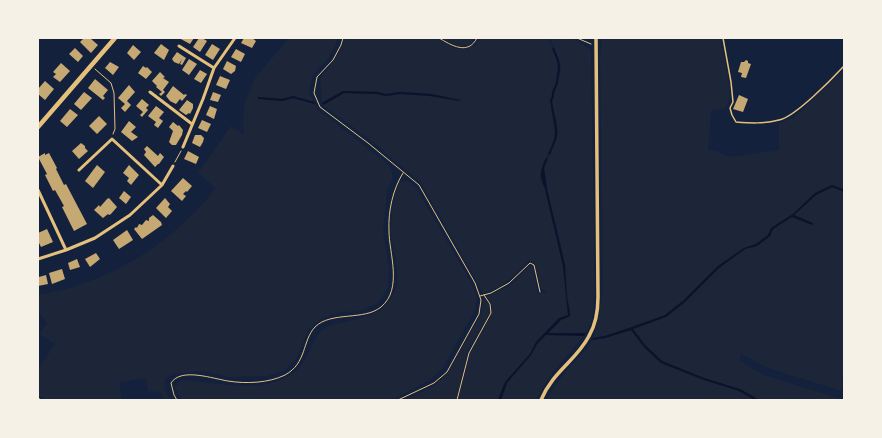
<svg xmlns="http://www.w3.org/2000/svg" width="882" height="438" font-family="'Archivo Narrow',sans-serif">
	<rect width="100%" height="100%" fill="#14213d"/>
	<!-- green -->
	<path fill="#1d2539" d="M 289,38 L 337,38 L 336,44 L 329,57 L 313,75 L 309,93 L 314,102 L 293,96 L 282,99 L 259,97 L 282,101 L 293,98 L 315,104 L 317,109 L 388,164 L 392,172 L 392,180 L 387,191 L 383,231 L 389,268 L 388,287 L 378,303 L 361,310 L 338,313 L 322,318 L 309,329 L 296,359 L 283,371 L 267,376 L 229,377 L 203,371 L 171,374 L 165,379 C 164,387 165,393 170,400 L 164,400 L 160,392 L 148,391 L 146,378 L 119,382 L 122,400 L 46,400 L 38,395 L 38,369 L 55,344 L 40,334 L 47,323 L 38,311 L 38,295 C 94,286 146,259 187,220 C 197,210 207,201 215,188 L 198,173 L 231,126 L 244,135 L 243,119 L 245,102 L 255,78 Z
		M 345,38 L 436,38 L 456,49 L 466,49 L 476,44 L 479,38 L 548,38 L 559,64 L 556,77 L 556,82 L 552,93 L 551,110 L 555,133 L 554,139 L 542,167 L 540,177 L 545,189 L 563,266 L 568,315 L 559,318 L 536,342 L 530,354 L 505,382 L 498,400 L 458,400 L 470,353 L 492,313 L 492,303 L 486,297 L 509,286 L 530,265 L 533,267 L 538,294 L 547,292 L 541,288 L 535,263 L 531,261 L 527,262 C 513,277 504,287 483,293 L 421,183 L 373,142 L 323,105 L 344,93 L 377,94 L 386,96 L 400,94 L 430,96 L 459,101 L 460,100 L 431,94 L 400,92 L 386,94 L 378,92 L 343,91 L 322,103 L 320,78 C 330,66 341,54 345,38 Z
		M 442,38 L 475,38 C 467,53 452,44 442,38 Z
		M 550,38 L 573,38 L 591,50 L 595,296 L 592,319 L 586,333 L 548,334 L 561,320 L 570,316 L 570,312 L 567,297 L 565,265 L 556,224 L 551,212 L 544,168 L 556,140 L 558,133 L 553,109 L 552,100 L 558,82 L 558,77 L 560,73 L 561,64 Z
		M 602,38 L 720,38 C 723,52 736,98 725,108 L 711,111 L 708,151 L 717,151 L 729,157 L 779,150 L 779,123 L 793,118 L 844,70 L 844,187 L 842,189 L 832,185 L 815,193 L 793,214 L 771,228 L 768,235 L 756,244 L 744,248 L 718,266 L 684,300 L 665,315 L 632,327 L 605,336 L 593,338 C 599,319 602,301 603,282 L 600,57 Z
		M 408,181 L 416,188 L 472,284 L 477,297 L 474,312 L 442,369 L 431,379 L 392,400 L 182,400 L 175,388 L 181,380 C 218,382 275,399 302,364 C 311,352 312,335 327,327 C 330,324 337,324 341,323 C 365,317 385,315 395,290 C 397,287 397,282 397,278 C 398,261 391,247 391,230 C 391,215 393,197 399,183 Z
		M 832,187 L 842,191 L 844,196 L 844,361 L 842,391 L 768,368 L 741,354 L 740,361 L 764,375 L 844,400 L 759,400 L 740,389 L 704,378 L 662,361 L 645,345 L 633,329 L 666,317 L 685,302 L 719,268 L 745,249 L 757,246 L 770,236 L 773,229 L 792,217 L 813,223 L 794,215 L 816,195 Z
		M 484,297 L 489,304 L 490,313 L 467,352 L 456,400 L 406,400 L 435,385 L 448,373 L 481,314 Z
		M 631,330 L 644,347 L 661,363 L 704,380 L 739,391 L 755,400 L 547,400 C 553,387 561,377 570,367 C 578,358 586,351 592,340 L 605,338 Z
		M 546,335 L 584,336 C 565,358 549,374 536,400 L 501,400 L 507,383 L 531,355 L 537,344 Z"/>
	<!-- water -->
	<path fill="#0b132b" d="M 554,48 C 561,64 561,66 558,82 C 557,88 553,91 554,98 L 552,100 C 553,111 558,123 557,134 C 557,141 552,148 550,155 L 548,154 C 551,148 555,140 555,133 C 555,123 551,110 550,99 L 552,97 C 551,91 555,88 556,82 C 559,66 559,64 552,49 Z
		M 343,91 L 378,92 L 386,94 L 400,92 L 431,94 L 460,100 L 460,101 L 430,96 L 400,94 L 386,96 L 377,94 L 344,93 L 323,105 L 322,103 Z
		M 293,96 L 314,102 L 315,104 L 293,98 L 282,101 L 258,99 L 258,97 L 282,99 Z
		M 546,158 L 548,158 L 544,168 L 547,189 L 565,265 L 567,297 L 570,312 L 570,316 L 561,320 L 548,333 L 586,333 L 584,336 L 546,335 L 537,344 L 531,355 L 507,383 L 501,400 L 498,400 L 505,382 L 530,354 L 536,342 L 559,318 L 568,315 L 563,266 L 545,189 C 539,175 540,171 546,158 Z
		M 832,185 L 842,189 L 844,187 L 844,196 L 842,191 L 832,187 L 816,195 L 794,215 L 813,223 L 812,225 L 792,217 L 773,229 L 770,236 L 757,246 L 745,249 L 719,268 L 685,302 L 666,317 L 633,329 L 645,345 L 662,361 L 704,378 L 740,389 L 759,400 L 755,400 L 739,391 L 704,380 L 661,363 L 644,347 L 631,330 L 605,338 L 592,340 L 593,338 L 605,336 L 632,327 L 665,315 L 684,300 L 718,266 L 744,248 L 756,244 L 768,235 L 771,228 L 793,214 L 815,193 Z"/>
	<!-- building -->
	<path fill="#c6a872" d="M 84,38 L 90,38 L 98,45 L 91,53 L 80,42 Z
		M 179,38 L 194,38 L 190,44 Z
		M 199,38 L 202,38 L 207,41 L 200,52 L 193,47 Z
		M 244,38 L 252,38 L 256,41 L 252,48 L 241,43 Z
		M 161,44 L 169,50 L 164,60 L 154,53 Z
		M 212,44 L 220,49 L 213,60 L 205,55 Z
		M 133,45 L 141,52 L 134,60 L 127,53 Z
		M 75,48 L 83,56 L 78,62 L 69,54 Z
		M 236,49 L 245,54 L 241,62 L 231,57 Z
		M 177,52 L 186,58 L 182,65 L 180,64 L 182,59 L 179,64 L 174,62 L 172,59 Z
		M 189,59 L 197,64 L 189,75 L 182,70 Z
		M 746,60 L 748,61 L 748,63 L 751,64 L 746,78 L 741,77 L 742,73 L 738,72 L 741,62 L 744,62 Z
		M 227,61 L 236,66 L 235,71 L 231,74 L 223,69 Z
		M 110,62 L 119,67 L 113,75 L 105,68 Z
		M 61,63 L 70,71 L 60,82 L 53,77 L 56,74 L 53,72 Z
		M 143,66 L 146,68 L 147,67 L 152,72 L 146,79 L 138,73 Z
		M 200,70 L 207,74 L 201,83 L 194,79 Z
		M 160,72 L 165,77 L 163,78 L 169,82 L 163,90 L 165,92 L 161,96 L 159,94 L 162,92 L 156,87 L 157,86 L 152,81 Z
		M 220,76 L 230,80 L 226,89 L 216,85 Z
		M 95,79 L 108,90 L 103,96 L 105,98 L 103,100 L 88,88 Z
		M 45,81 L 54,89 L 45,100 L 38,94 L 38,89 Z
		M 129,85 L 135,92 L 127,101 L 131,105 L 125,112 L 121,108 L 125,104 L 118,98 Z
		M 173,86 L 184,95 L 185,94 L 187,95 L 182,101 L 180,99 L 176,104 L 170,101 L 166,96 Z
		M 84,92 L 92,98 L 81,110 L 74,104 Z
		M 213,92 L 221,95 L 218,102 L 210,100 Z
		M 739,95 L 748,99 L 743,112 L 733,109 Z
		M 142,99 L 149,105 L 146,108 L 148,110 L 142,117 L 140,115 L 143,112 L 136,106 Z
		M 187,100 L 193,104 L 193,108 L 190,114 L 189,113 L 186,115 L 179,110 Z
		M 156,106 L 164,112 L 159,118 L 163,121 L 158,128 L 154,125 L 156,122 L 148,116 Z
		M 210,106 L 217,109 L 214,119 L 206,115 Z
		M 70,109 L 78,115 L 67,127 L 60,121 Z
		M 99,116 L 107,124 L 97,134 L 89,126 Z
		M 202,120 L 211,124 L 207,132 L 198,128 Z
		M 129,121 L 136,127 L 131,132 L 138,137 L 132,141 L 121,132 Z
		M 173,122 L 178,126 L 179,125 L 183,130 L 182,135 L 176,145 L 172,145 L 169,142 L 173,131 L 169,127 Z
		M 195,135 L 201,135 L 204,138 L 203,142 L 200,147 L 192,143 Z
		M 81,143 L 85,146 L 85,148 L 88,151 L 79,159 L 72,151 Z
		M 147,146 L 158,156 L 160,153 L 164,157 L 159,164 L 158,164 L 155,167 L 144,155 L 146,152 L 144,149 Z
		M 188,151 L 199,157 L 196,164 L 184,159 Z
		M 45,153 L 45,155 L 49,153 L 57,168 L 56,169 L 64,185 L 66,184 L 87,224 L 74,231 L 62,207 L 64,206 L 55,190 L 53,191 L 45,175 L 47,174 L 38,157 Z
		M 97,165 L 105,172 L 93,188 L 85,181 Z
		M 129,165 L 139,175 L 131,185 L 127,181 L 129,178 L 123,173 Z
		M 183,178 L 192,186 L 187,192 L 186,191 L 183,194 L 186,196 L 182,201 L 171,191 Z
		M 124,191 L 131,197 L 126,204 L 119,198 Z
		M 109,198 L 117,207 L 111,214 L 109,215 L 108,214 L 103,218 L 94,210 L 99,205 L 100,207 L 107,199 Z
		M 165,198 L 170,204 L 168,207 L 172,211 L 166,218 L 156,208 Z
		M 153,215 L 161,222 L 162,225 L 142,239 L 134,229 L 136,227 L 137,228 L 139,224 L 142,225 L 146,220 L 149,221 L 149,218 Z
		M 47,229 L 53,242 L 41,247 L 38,241 L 38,233 Z
		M 127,230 L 133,240 L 119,249 L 113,240 Z
		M 96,253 L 100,259 L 90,267 L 85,259 Z
		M 77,259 L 80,267 L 70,270 L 68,263 Z
		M 62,269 L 65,279 L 52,284 L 49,273 Z
		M 38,274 L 39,277 L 46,275 L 48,284 L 38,286 Z"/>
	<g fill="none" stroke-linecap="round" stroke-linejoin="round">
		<!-- path -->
		<path stroke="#e5c07b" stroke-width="1" d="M 343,38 L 341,45 L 333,60 L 317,77 L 314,93 L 320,107 L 368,143 L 419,185 L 475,283 L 481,300 L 479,314 L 447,372 L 434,383 L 398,400
			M 439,38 C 451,45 468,56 477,38
			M 577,38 L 591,44
			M 95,69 L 111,83 L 114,93 L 115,129 L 113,134
			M 175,162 L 181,151
			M 480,296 L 491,293 L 509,283 L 530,263 L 534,265 L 540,292
			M 177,400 L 174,395 L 171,383 C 181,367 214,379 228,381 C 246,384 269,383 285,375 C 307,363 302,341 315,327 C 331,311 364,321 381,307 C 403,289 389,253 389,231 C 388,211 393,189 403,173
			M 457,400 L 469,353 L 491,313 L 490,304 L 484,295"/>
		<!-- service -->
		<path stroke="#e5c07b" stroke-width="1.5" d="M 723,38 L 731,82 L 733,102 L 730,108 L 732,115 L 736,122 C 750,123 764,124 779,120 C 795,117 832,79 844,66"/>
		<!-- minor -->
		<path stroke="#e5c07b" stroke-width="3" d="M 179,46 L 214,68
			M 150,92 L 192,124
			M 183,147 L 203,99 L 214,68 L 235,38
			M 79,170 L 112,139 L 162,185
			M 38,190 L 66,250
			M 38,259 L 66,250 L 95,238 L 130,215 L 162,185 L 173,166
			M 38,399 L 39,400"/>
		<!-- tertiary -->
		<path stroke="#e5c07b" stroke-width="3.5" d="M 541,400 C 553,371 576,361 589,336 C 596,324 598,310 598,297 L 596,38"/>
		<!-- primary -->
		<path stroke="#e5c07b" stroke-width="4.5" d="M 38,127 L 115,38"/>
	</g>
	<!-- border -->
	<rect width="882" height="438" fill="none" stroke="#f6f1e7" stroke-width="78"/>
</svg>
